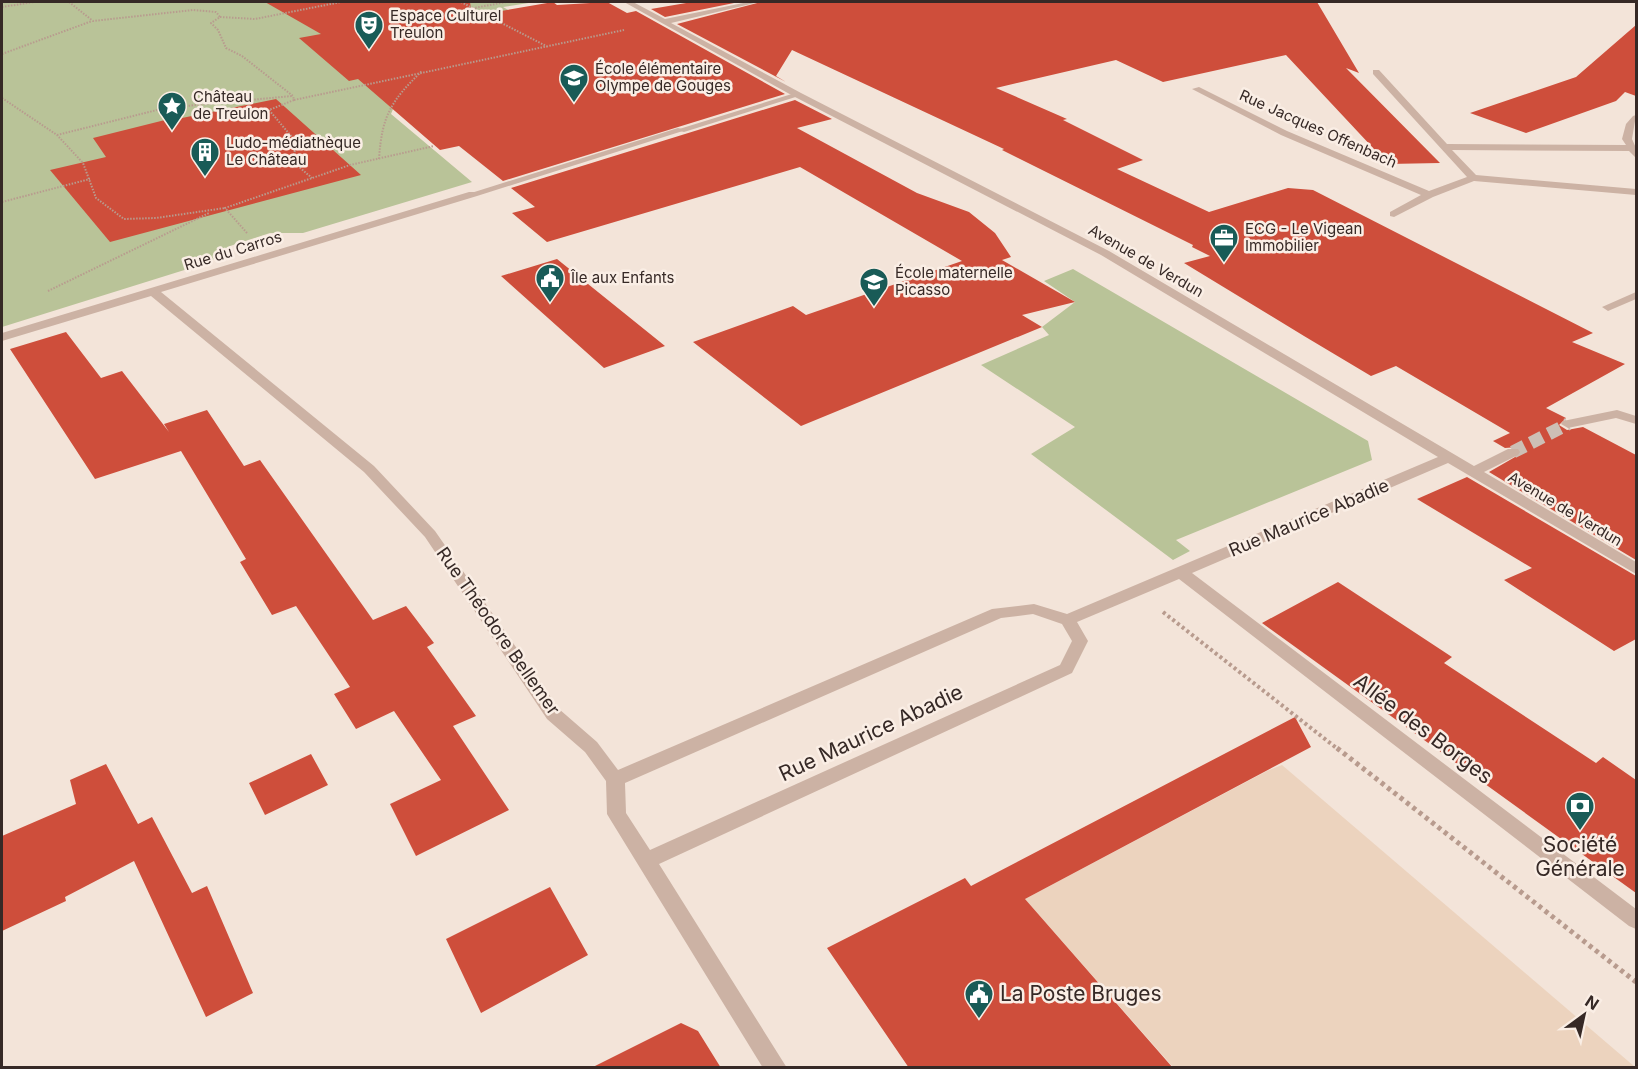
<svg xmlns="http://www.w3.org/2000/svg" width="1638" height="1069" font-family="Inter,sans-serif">
	<rect width="100%" height="100%" fill="#f3e4d9"/>
	<!-- green -->
	<path fill="#b9c398" d="M 2,2 L 439,2 L 448,6 L 472,2 L 535,2 L 503,7 L 562,41 L 398,97 L 391,114 L 472,182 L 303,233 L 270,233 L 230,246 L 210,262 L 2,327 Z
		M 1073,269 L 1368,441 L 1372,460 L 1176,540 L 1190,551 L 1173,560 L 1031,454 L 1075,427 L 981,365 L 1049,335 L 1042,327 L 1075,302 L 1044,281 Z"/>
	<!-- plaza -->
	<path fill="#ecd3be" d="M 1282,765 L 1635,1067 L 1173,1067 L 1025,899 L 1267,771 Z"/>
	<!-- building -->
	<path fill="#ce4e3b" d="M 265,2 L 470,2 L 472,16 L 553,2 L 557,5 L 607,2 L 627,13 L 636,11 L 785,94 L 503,181 L 459,146 L 440,150 L 358,79 L 349,81 L 299,38 L 321,34 Z
		M 692,2 L 739,2 L 665,17 L 651,9 Z
		M 761,2 L 1317,2 L 1359,73 L 1346,68 L 1440,163 L 1388,164 L 1286,55 L 1163,82 L 1116,60 L 996,88 L 1067,119 L 1063,120 L 1143,160 L 1117,169 L 1209,212 L 1288,188 L 1313,190 L 1593,333 L 1572,342 L 1625,364 L 1546,408 L 1566,418 L 1559,425 L 1567,430 L 1583,427 L 1636,455 L 1636,560 L 1489,472 L 1522,453 L 1518,447 L 1505,448 L 1493,441 L 1510,433 L 1396,366 L 1371,376 L 1304,336 L 1184,263 L 1210,256 L 1192,247 L 1193,245 L 1002,150 L 1004,149 L 792,50 L 776,76 L 786,82 L 677,24 Z
		M 1636,25 L 1636,96 L 1625,92 L 1616,101 L 1526,133 L 1470,113 L 1576,77 Z
		M 276,99 L 361,175 L 110,242 L 50,170 L 106,157 L 93,138 L 169,119 L 177,119 Z
		M 795,100 L 832,119 L 797,128 L 917,193 L 969,212 L 995,233 L 1011,257 L 1002,260 L 1075,302 L 1022,315 L 1042,327 L 801,426 L 693,342 L 793,306 L 806,315 L 962,261 L 800,167 L 547,242 L 512,213 L 535,207 L 511,188 Z
		M 557,259 L 665,346 L 604,368 L 501,276 Z
		M 66,332 L 101,378 L 122,371 L 169,432 L 164,424 L 207,410 L 244,466 L 260,460 L 373,620 L 406,606 L 434,643 L 427,647 L 476,716 L 453,726 L 509,810 L 416,856 L 390,804 L 441,780 L 394,711 L 356,729 L 334,694 L 350,687 L 296,606 L 272,615 L 240,562 L 246,559 L 181,451 L 95,479 L 10,349 Z
		M 1467,477 L 1636,576 L 1636,639 L 1614,651 L 1504,580 L 1532,568 L 1417,499 Z
		M 1338,582 L 1452,657 L 1444,663 L 1596,763 L 1603,757 L 1636,780 L 1636,893 L 1262,623 Z
		M 1295,717 L 1311,747 L 1025,899 L 1173,1068 L 909,1068 L 827,948 L 965,878 L 971,886 Z
		M 311,754 L 328,785 L 265,815 L 249,783 Z
		M 106,764 L 138,824 L 152,817 L 192,893 L 207,886 L 253,993 L 206,1017 L 134,861 L 65,897 L 66,901 L 2,931 L 2,836 L 76,804 L 70,780 Z
		M 550,887 L 588,955 L 481,1013 L 446,939 Z
		M 681,1023 L 698,1031 L 721,1068 L 591,1068 Z"/>
	<g fill="none" stroke-linecap="round" stroke-linejoin="round">
		<!-- minor-tunnel -->
		<path stroke="#cdbfb5" stroke-width="13" stroke-dasharray="13 7" stroke-linecap="butt" d="M 1513,452 L 1568,424"/>
		<!-- path-far2 -->
		<path stroke="#b89b8e" stroke-width="2" stroke-dasharray="1.5 1.5" stroke-linecap="butt" d="M 35,2 L 70,2
			M 69,2 L 93,21 L 193,10 L 216,12 L 220,17 L 211,23 L 218,30 L 226,48 L 242,56 L 293,96 L 294,100 L 269,110 L 297,143 L 292,161 L 312,178
			M 461,2 L 548,47
			M 2,7 L 34,2
			M 431,16 L 506,2
			M 220,17 L 255,19 L 341,2
			M 2,54 L 92,21
			M 2,98 L 57,135 L 83,163 L 96,198 L 124,219 L 156,218 L 225,208
			M 294,100 L 624,30
			M 57,135 L 165,108 L 292,96
			M 379,159 C 382,115 391,101 422,71
			M 2,202 L 90,179
			M 247,233 L 225,208 L 350,165 L 434,146
			M 48,291 L 209,213"/>
		<!-- path-far1 -->
		<path stroke="#b89b8e" stroke-width="4" stroke-dasharray="3 3" stroke-linecap="butt" d="M 1163,612 L 1339,750"/>
		<!-- path -->
		<path stroke="#b89b8e" stroke-width="5" stroke-dasharray="4 4" stroke-linecap="butt" d="M 1337,748 L 1636,982"/>
		<!-- service -->
		<path fill="#ccb2a4" fill-rule="evenodd" d="M 795,93 L 802,95 L 684,132 L 676,130 Z"/>
		<!-- pedestrian -->
		<path fill="#ccb2a4" fill-rule="evenodd" d="M 678,128 L 686,130 L 477,196 L 468,194 Z"/>
		<!-- minor -->
		<path fill="#ccb2a4" fill-rule="evenodd" d="M 624,2 L 633,2 L 665,19 L 748,2 L 759,2 L 671,23 L 801,93 L 1109,251 L 1474,466 L 1508,449 L 1518,449 L 1520,452 L 1518,455 L 1484,472 L 1636,562 L 1636,574 L 1448,463 L 1192,573 L 1636,909 L 1636,929 L 1629,926 L 1179,579 L 1077,622 L 1088,641 L 1072,673 L 659,864 L 787,1068 L 763,1068 L 610,819 L 607,814 L 606,781 L 585,752 L 547,719 L 425,537 L 364,472 L 151,296 L 2,341 L 2,333 L 469,192 L 477,192 L 477,196 L 161,292 L 374,466 L 435,531 L 559,709 L 597,742 L 618,770 L 992,609 L 1034,604 L 1067,614 L 1438,457 L 1101,255 L 795,97 ZM 1033,614 L 1062,624 L 1072,641 L 1060,665 L 650,850 L 626,813 L 625,783 L 1001,618 Z
			M 1373,70 L 1379,70 L 1447,144 L 1626,145 L 1622,139 L 1626,124 L 1633,116 L 1636,115 L 1632,139 L 1636,148 L 1636,158 L 1629,151 L 1452,150 L 1476,175 L 1636,189 L 1636,195 L 1474,181 L 1433,197 L 1394,217 L 1390,216 L 1390,212 L 1421,195 L 1281,135 L 1192,89 L 1199,87 L 1287,131 L 1429,191 L 1467,177 L 1373,74 Z
			M 1636,292 L 1636,299 L 1608,311 L 1602,307 Z
			M 1617,410 L 1636,416 L 1636,424 L 1616,418 L 1568,428 L 1561,424 L 1563,421 Z"/>
	</g>
	<!-- icons -->
	<defs>
		<g id="theatre-pin" transform="scale(1.5)"><path d="M0 17L-7.5 6A9.5 9.5 0 1 1 7.5 6Z" fill="#195b57" stroke="#faeee5"/><path d="M-5-5.5Q0-4 5-5.5V0Q5 5 0 6Q-5 5-5 0ZM-3.3-2.5H-1v1.5H-3.3ZM1-2.5H3.3v1.5H1ZM-2.8 1Q0 5.5 2.8 1Z" fill="#fff"/></g>
		<g id="school-pin" transform="scale(1.5)"><path d="M0 17L-7.5 6A9.5 9.5 0 1 1 7.5 6Z" fill="#195b57" stroke="#faeee5"/><path d="M0-5L7-2L0 1L-7-2ZM-4 1L0 2.5L4 1V4Q0 6-4 4Z" fill="#fff"/></g>
		<g id="sight-pin" transform="scale(1.5)"><path d="M0 17L-7.5 6A9.5 9.5 0 1 1 7.5 6Z" fill="#195b57" stroke="#faeee5"/><path d="M0-6L1.8-2.2L6-1.7L2.9 1.2L3.7 5.4L0 3.3L-3.7 5.4L-2.9 1.2L-6-1.7L-1.8-2.2Z" fill="#fff"/></g>
		<g id="building-pin" transform="scale(1.5)"><path d="M0 17L-7.5 6A9.5 9.5 0 1 1 7.5 6Z" fill="#195b57" stroke="#faeee5"/><path d="M-4-6H4V6H1V3H-1V6H-4ZM-2.5-4.3h1.7v1.8h-1.7ZM.8-4.3h1.7v1.8H.8ZM-2.5-1h1.7V.8h-1.7ZM.8-1h1.7V.8H.8Z" fill="#fff"/></g>
		<g id="office-pin" transform="scale(1.5)"><path d="M0 17L-7.5 6A9.5 9.5 0 1 1 7.5 6Z" fill="#195b57" stroke="#faeee5"/><path d="M-6-3h4V-5.5h4V-3h4V5H-6ZM-1-4.5V-3h2v-1.5ZM-6 0V1H6V0Z" fill="#fff"/></g>
		<g id="civic-pin" transform="scale(1.5)"><path d="M0 17L-7.5 6A9.5 9.5 0 1 1 7.5 6Z" fill="#195b57" stroke="#faeee5"/><path d="M-.6-6.5H3V-4.5H.6V-3L4-1V1h2V6H-6V1h2V-1L-.6-3ZM-1.2 2.5V6h2.4V2.5Z" fill="#fff"/></g>
		<g id="bank-pin" transform="scale(1.5)"><path d="M0 17L-7.5 6A9.5 9.5 0 1 1 7.5 6Z" fill="#195b57" stroke="#faeee5"/><path d="M-6-4H6V4H-6ZM0-2.3a2.3 2.3 0 1 0 0 4.6a2.3 2.3 0 1 0 0-4.6Z" fill="#fff"/></g>
	</defs>
	<g fill-rule="evenodd">
		<use href="#theatre-pin" x="369" y="25"/>
		<use href="#school-pin" x="574" y="78"/>
		<use href="#sight-pin" x="172" y="106"/>
		<use href="#building-pin" x="205" y="152"/>
		<use href="#office-pin" x="1224" y="238"/>
		<use href="#civic-pin" x="550" y="278"/>
		<use href="#school-pin" x="874" y="282"/>
		<use href="#bank-pin" x="1580" y="806"/>
		<use href="#civic-pin" x="979" y="994"/>
	</g>
	<g text-anchor="middle" stroke-width="5" stroke-linejoin="round" paint-order="stroke">
		<!-- far-poi labels -->
		<g font-size="15" fill="#362926" stroke="#faeee5" text-anchor="start">
			<text x="390" y="21">Espace Culturel<tspan x="390" dy="17">Treulon</tspan></text>
			<text x="595" y="74">École élémentaire<tspan x="595" dy="17">Olympe de Gouges</tspan></text>
			<text x="193" y="102">Château<tspan x="193" dy="17">de Treulon</tspan></text>
			<text x="226" y="148">Ludo-médiathèque<tspan x="226" dy="17">Le Château</tspan></text>
			<text x="1245" y="234">ECG - Le Vigean<tspan x="1245" dy="17">Immobilier</tspan></text>
			<text x="895" y="278">École maternelle<tspan x="895" dy="17">Picasso</tspan></text>
			<text x="571" y="283">Île aux Enfants</text>
		</g>
		<!-- far-street labels -->
		<g font-size="15" fill="#362926" stroke="#faeee5">
			<text transform="translate(1318 129) rotate(24)" y="5">Rue Jacques Offenbach</text>
			<text transform="translate(233 251) rotate(-17)" y="5">Rue du Carros</text>
			<text transform="translate(1146 261) rotate(30)" y="5">Avenue de Verdun</text>
			<text transform="translate(1565 509) rotate(31)" y="5">Avenue de Verdun</text>
		</g>
		<!-- street labels -->
		<g font-size="18" fill="#362926" stroke="#faeee5">
			<text transform="translate(1309 518) rotate(-23)" y="6">Rue Maurice Abadie</text>
			<text transform="translate(498 631) rotate(55)" y="6">Rue Théodore Bellemer</text>
		</g>
		<!-- near-street labels -->
		<g font-size="21" fill="#362926" stroke="#faeee5">
			<text transform="translate(1423 729) rotate(37)" y="7">Allée des Borges</text>
			<text transform="translate(871 733) rotate(-25)" y="7">Rue Maurice Abadie</text>
		</g>
		<!-- near-poi labels -->
		<g font-size="21" fill="#362926" stroke="#faeee5">
			<text x="1580" y="852">Société<tspan x="1580" dy="24">Générale</tspan></text>
			<text x="1000" y="1001" text-anchor="start">La Poste Bruges</text>
		</g>
	</g>
	<!-- border -->
	<rect width="1638" height="1069" fill="none" stroke="#362926" stroke-width="6"/>
	<!-- north arrow -->
	<g transform="translate(1584 1015) rotate(33)" stroke="#faeee5" stroke-width="4.5" paint-order="stroke">
	<path d="M0-4.5L10 22L0 15L-10 22Z" fill="#362926"/>
	<text y="-9" font-size="16" font-weight="bold" text-anchor="middle" fill="#362926">N</text>
	</g>
</svg>
